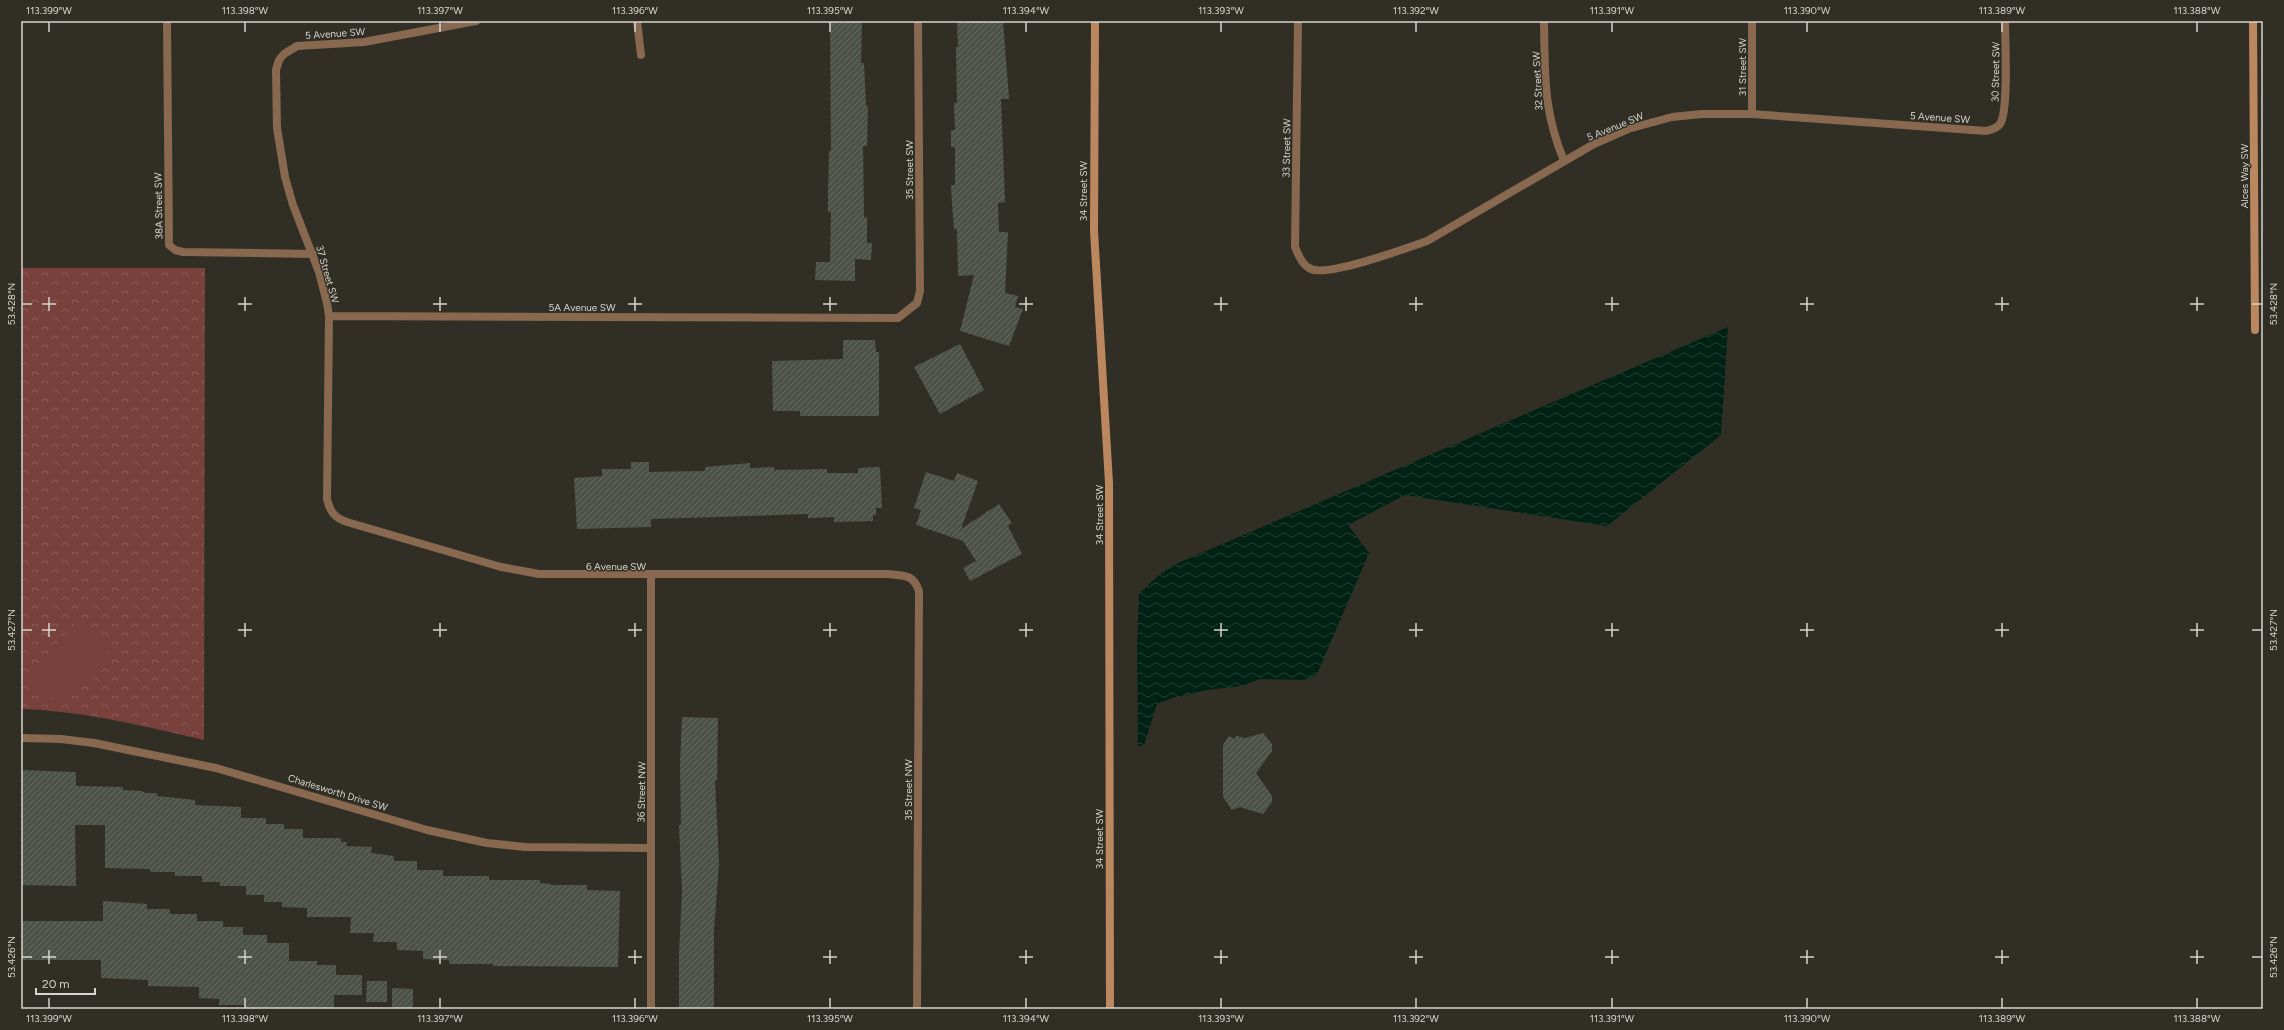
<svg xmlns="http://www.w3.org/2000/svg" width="2284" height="1030" font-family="Figtree,sans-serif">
	<defs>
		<pattern id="park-crowns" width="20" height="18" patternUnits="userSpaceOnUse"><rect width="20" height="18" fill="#78413c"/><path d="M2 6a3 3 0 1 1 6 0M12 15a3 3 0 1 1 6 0" fill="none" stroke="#8a5c57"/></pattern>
		<pattern id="water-waves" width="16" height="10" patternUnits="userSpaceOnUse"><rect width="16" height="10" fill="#002214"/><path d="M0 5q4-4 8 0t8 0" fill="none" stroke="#244135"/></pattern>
		<pattern id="building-hatch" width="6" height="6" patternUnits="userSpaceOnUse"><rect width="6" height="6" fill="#4d5248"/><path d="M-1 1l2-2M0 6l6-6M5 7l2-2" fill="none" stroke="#666a61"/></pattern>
	</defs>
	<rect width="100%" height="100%" fill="#312f25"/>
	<!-- park -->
	<path fill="url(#park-crowns)" d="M 21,268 L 205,268 L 204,740 C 143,726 84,711 21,709 Z"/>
	<!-- garden -->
	<path fill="#78413c" d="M 77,621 L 110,648 L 62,706 L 29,678 Z"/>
	<!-- water -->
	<path fill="url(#water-waves)" d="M 1728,327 L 1721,435 L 1607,526 L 1405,495 L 1348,525 L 1369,553 L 1317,674 L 1304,680 L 1260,679 L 1241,686 L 1207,690 L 1172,698 L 1157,704 L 1144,745 L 1138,746 L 1137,645 L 1139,594 L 1159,575 L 1178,563 Z"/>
	<!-- building -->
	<path fill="url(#building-hatch)" d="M 830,21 L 862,21 L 861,63 L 864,63 L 866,106 L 868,106 L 867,146 L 863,146 L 864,217 L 867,217 L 867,243 L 872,243 L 871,260 L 855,259 L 855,281 L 815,280 L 816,262 L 830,262 L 831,212 L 828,212 L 828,197 L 829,151 L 831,151 Z
		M 957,21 L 1003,21 L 1009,99 L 1001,99 L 1005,202 L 998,203 L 999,232 L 1008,232 L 1005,293 L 1018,296 L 1015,307 L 1023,309 L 1009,346 L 960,331 L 974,275 L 958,276 L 957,229 L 954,229 L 952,204 L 951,185 L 955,185 L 955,147 L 951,147 L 951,130 L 955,130 L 954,103 L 957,103 L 956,47 L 958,47 Z
		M 843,340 L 875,340 L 876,352 L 879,352 L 879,416 L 800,416 L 800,411 L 773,411 L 772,361 L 843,359 Z
		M 960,344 L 984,390 L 940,414 L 914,367 Z
		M 631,462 L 649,462 L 649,472 L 705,471 L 705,467 L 750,463 L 750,468 L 774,467 L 774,470 L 827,469 L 827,473 L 858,473 L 858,468 L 880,467 L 882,508 L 876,508 L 876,515 L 873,515 L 873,521 L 834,522 L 834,517 L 808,518 L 808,514 L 651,519 L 651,527 L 577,529 L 574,478 L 602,476 L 602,469 L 631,469 Z
		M 926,472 L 954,481 L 957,473 L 978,481 L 961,529 L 999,504 L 1012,523 L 1008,526 L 1022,554 L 970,581 L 963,568 L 976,561 L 963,541 L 916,525 L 921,510 L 914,508 Z
		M 682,717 L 718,718 L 717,780 L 715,780 L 719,863 L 714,930 L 714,1009 L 679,1009 L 679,955 L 682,891 L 679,825 L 681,825 L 680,765 Z
		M 1263,733 L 1272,744 L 1272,751 L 1256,773 L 1272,796 L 1272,802 L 1263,814 L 1240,807 L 1232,810 L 1223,797 L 1223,745 L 1229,736 L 1235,739 L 1236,736 L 1245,738 Z
		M 21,770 L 76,772 L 76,786 L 123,787 L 123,790 L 141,791 L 146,793 L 157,793 L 157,796 L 195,800 L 195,805 L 241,807 L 241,818 L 266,818 L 266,824 L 284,824 L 284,829 L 303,829 L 303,838 L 341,838 L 341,842 L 347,842 L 346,846 L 372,847 L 371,853 L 394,856 L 394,861 L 417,861 L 417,870 L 443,870 L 443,876 L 489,876 L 489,880 L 540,880 L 540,883 L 551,884 L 551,885 L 587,885 L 587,890 L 620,891 L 618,967 L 493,966 L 493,964 L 449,964 L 449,960 L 423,959 L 423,951 L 397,950 L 397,942 L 373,942 L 374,933 L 350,933 L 351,917 L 307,917 L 307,908 L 282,907 L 282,902 L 264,902 L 264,895 L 246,895 L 246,886 L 220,886 L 220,882 L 202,882 L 202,876 L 175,876 L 175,872 L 150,872 L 150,869 L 105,868 L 105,825 L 75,825 L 76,886 L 21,885 Z
		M 103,901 L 147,904 L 147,909 L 170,909 L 170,914 L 197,914 L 197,921 L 223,921 L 223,927 L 243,927 L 243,935 L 267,935 L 267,943 L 289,943 L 289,961 L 317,961 L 317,965 L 336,965 L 336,975 L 362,975 L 362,995 L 334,995 L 334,1009 L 245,1009 L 245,1005 L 219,1005 L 219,999 L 199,998 L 199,987 L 148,986 L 148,980 L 101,978 L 101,960 L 21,960 L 21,921 L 103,921 Z
		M 367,981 L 387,981 L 387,1002 L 366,1002 Z
		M 392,988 L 413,989 L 413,1009 L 392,1008 Z"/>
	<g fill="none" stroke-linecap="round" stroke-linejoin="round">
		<!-- street -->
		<path stroke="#88684e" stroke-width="8" d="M 167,21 L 169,245 L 175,250 L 183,252 L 313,254
			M 476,21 L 364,42 L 297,46 L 284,54 L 279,60 L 276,70 L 277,128 L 285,177 L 293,205 L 319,272 L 327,303 L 329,316 L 327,499 C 330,512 335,518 347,522 L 501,567 L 539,574 L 887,574 C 903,576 913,573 919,591 L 917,1009
			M 637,21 L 641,55
			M 1298,21 L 1295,247 C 1299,256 1302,265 1311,269 C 1328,277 1407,248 1427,241 L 1594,144 L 1628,129 L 1672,117 L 1702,114 L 1752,114 L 1986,131 C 1991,130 1997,128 2000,124 C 2009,111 2005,40 2005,21
			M 1544,21 C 1545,75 1543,110 1564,161
			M 1752,114 L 1752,21
			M 329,316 L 898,318 L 917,303 L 920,291 L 918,21
			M 21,738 L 61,739 L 94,743 L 216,768 L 427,830 L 487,843 L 526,847 L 650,848
			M 651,1009 L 651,576"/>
		<!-- secondary -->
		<path stroke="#ba875e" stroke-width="8" d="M 1095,21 L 1094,231 L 1109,483 L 1110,1009
			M 2253,21 L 2255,330"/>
	</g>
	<!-- ticks -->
	<path fill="none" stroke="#d6d4ce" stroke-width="1.5" d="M 49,22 L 49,32M 245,22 L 245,32M 440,22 L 440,32M 635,22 L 635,32M 830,22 L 830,32M 1026,22 L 1026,32M 1221,22 L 1221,32M 1416,22 L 1416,32M 1612,22 L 1612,32M 1807,22 L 1807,32M 2002,22 L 2002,32M 2197,22 L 2197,32M 49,297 L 49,311M 245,297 L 245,311M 440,297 L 440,311M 635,297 L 635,311M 830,297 L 830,311M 1026,297 L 1026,311M 1221,297 L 1221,311M 1416,297 L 1416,311M 1612,297 L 1612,311M 1807,297 L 1807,311M 2002,297 L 2002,311M 2197,297 L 2197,311M 22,304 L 32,304M 42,304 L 56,304M 238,304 L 252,304M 433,304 L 447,304M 628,304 L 642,304M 823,304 L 837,304M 1019,304 L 1033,304M 1214,304 L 1228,304M 1409,304 L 1423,304M 1605,304 L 1619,304M 1800,304 L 1814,304M 1995,304 L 2009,304M 2190,304 L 2204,304M 2252,304 L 2262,304M 49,623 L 49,637M 245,623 L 245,637M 440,623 L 440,637M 635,623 L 635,637M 830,623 L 830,637M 1026,623 L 1026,637M 1221,623 L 1221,637M 1416,623 L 1416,637M 1612,623 L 1612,637M 1807,623 L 1807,637M 2002,623 L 2002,637M 2197,623 L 2197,637M 22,630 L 32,630M 42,630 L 56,630M 238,630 L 252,630M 433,630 L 447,630M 628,630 L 642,630M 823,630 L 837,630M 1019,630 L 1033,630M 1214,630 L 1228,630M 1409,630 L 1423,630M 1605,630 L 1619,630M 1800,630 L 1814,630M 1995,630 L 2009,630M 2190,630 L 2204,630M 2252,630 L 2262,630M 49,950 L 49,964M 245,950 L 245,964M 440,950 L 440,964M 635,950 L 635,964M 830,950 L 830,964M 1026,950 L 1026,964M 1221,950 L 1221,964M 1416,950 L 1416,964M 1612,950 L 1612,964M 1807,950 L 1807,964M 2002,950 L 2002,964M 2197,950 L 2197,964M 22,957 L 32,957M 42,957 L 56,957M 238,957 L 252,957M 433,957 L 447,957M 628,957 L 642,957M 823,957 L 837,957M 1019,957 L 1033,957M 1214,957 L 1228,957M 1409,957 L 1423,957M 1605,957 L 1619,957M 1800,957 L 1814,957M 1995,957 L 2009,957M 2190,957 L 2204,957M 2252,957 L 2262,957M 49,998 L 49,1008M 245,998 L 245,1008M 440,998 L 440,1008M 635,998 L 635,1008M 830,998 L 830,1008M 1026,998 L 1026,1008M 1221,998 L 1221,1008M 1416,998 L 1416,1008M 1612,998 L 1612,1008M 1807,998 L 1807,1008M 2002,998 L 2002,1008M 2197,998 L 2197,1008"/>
	<g text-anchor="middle" stroke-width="3" stroke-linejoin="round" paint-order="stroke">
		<!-- street labels -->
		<g font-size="10" fill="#d6d4ce" stroke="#312f25">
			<text transform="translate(335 33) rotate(-4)" y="4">5 Avenue SW</text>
			<text transform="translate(1742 67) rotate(-90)" y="4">31 Street SW</text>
			<text transform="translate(1995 72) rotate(-89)" y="4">30 Street SW</text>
			<text transform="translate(1537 81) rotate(-93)" y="4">32 Street SW</text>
			<text transform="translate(1940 117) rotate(4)" y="4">5 Avenue SW</text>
			<text transform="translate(1615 126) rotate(-22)" y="4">5 Avenue SW</text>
			<text transform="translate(1286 148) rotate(-89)" y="4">33 Street SW</text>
			<text transform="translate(909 170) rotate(-90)" y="4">35 Street SW</text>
			<text transform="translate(2244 176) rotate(-90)" y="4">Alces Way SW</text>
			<text transform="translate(1083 191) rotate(-90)" y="4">34 Street SW</text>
			<text transform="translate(158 206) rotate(-91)" y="4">38A Street SW</text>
			<text transform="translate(328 274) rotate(74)" y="4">37 Street SW</text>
			<text x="582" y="311">5A Avenue SW</text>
			<text transform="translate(1099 515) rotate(-90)" y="4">34 Street SW</text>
			<text x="616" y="570">6 Avenue SW</text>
			<text transform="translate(908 790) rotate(-90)" y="4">35 Street NW</text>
			<text transform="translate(338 792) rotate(17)" y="4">Charlesworth Drive SW</text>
			<text transform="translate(641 792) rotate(-89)" y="4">36 Street NW</text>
			<text transform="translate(1099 839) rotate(-90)" y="4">34 Street SW</text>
		</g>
	</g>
	<!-- border -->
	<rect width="2284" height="1030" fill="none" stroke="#312f25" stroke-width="44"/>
	<!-- scale -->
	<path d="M36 988v6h59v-6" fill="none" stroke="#d6d4ce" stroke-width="2"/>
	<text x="42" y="988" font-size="12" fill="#d6d4ce" stroke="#312f25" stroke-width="3" paint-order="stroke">20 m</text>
	<rect x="22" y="22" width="2240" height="986" fill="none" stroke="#d6d4ce" stroke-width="1.5"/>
	<g font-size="10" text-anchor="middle" fill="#d6d4ce">
		<text x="49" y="14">113.399°W</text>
		<text x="245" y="14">113.398°W</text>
		<text x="440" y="14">113.397°W</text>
		<text x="635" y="14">113.396°W</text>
		<text x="830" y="14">113.395°W</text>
		<text x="1026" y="14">113.394°W</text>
		<text x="1221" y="14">113.393°W</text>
		<text x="1416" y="14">113.392°W</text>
		<text x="1612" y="14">113.391°W</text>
		<text x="1807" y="14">113.390°W</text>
		<text x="2002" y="14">113.389°W</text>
		<text x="2197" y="14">113.388°W</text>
		<text transform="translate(11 304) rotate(-90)" y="4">53.428°N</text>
		<text transform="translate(2273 304) rotate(-90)" y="4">53.428°N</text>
		<text transform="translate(11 630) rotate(-90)" y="4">53.427°N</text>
		<text transform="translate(2273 630) rotate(-90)" y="4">53.427°N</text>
		<text transform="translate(11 957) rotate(-90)" y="4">53.426°N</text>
		<text transform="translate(2273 957) rotate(-90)" y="4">53.426°N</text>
		<text x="49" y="1022">113.399°W</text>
		<text x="245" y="1022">113.398°W</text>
		<text x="440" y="1022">113.397°W</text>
		<text x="635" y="1022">113.396°W</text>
		<text x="830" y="1022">113.395°W</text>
		<text x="1026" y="1022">113.394°W</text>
		<text x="1221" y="1022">113.393°W</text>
		<text x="1416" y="1022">113.392°W</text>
		<text x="1612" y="1022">113.391°W</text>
		<text x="1807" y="1022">113.390°W</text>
		<text x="2002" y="1022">113.389°W</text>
		<text x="2197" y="1022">113.388°W</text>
	</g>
</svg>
